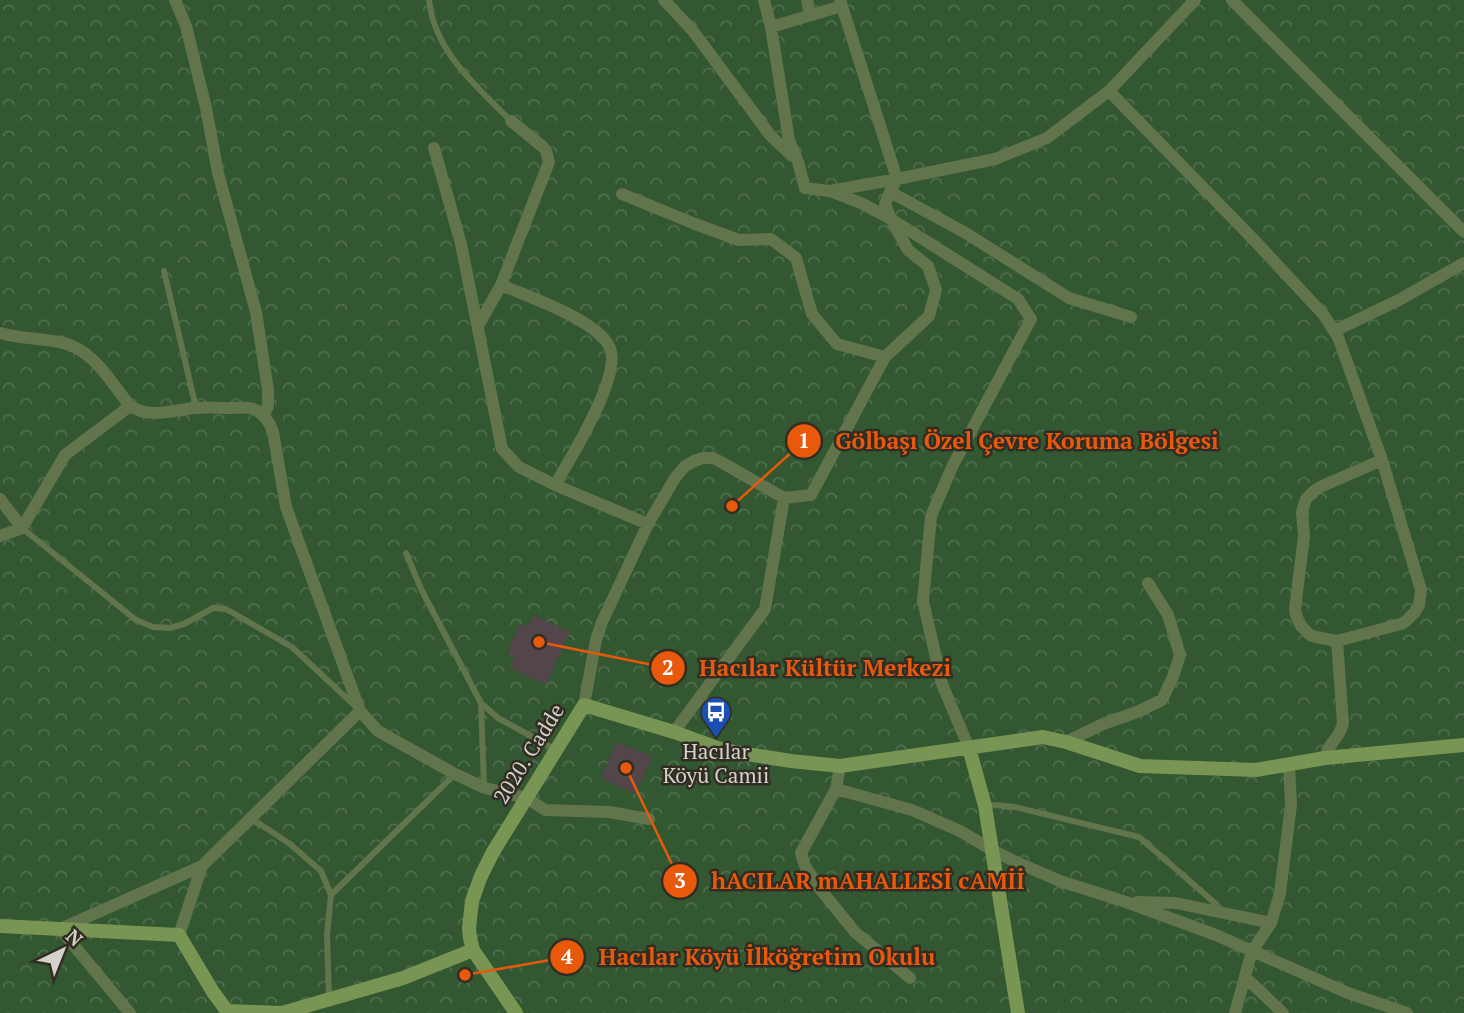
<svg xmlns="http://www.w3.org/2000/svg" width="1464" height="1013" font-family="'PT Serif',serif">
	<defs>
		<pattern id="park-crowns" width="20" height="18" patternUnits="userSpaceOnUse" patternTransform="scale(1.75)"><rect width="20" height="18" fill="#325731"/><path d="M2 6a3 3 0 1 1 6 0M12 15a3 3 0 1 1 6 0" fill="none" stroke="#4f6e4e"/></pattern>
	</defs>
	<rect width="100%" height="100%" fill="#3d372d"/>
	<!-- park -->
	<path fill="url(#park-crowns)" d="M 0,0 L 1464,0 L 1464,1013 L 0,1013 Z"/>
	<!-- building -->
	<path fill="#53464a" d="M 533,615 L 570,632 L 546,685 L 510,668 L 515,657 L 507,653 L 520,624 L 528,627 Z
		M 616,742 L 652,756 L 636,794 L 601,779 Z"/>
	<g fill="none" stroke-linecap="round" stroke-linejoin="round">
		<!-- lane -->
		<path stroke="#61744c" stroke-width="6" d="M 429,0 C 434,51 477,87 511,121
			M 164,271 L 196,408
			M 22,528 L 136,620 L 153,627 L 170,628 L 184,624 L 213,608 L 226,609 L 292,647 L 354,705
			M 406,553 L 422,591 L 481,703 L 498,718 L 556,750
			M 481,703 L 484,786
			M 986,806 L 995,805 L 1015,807 L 1139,837 L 1216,904 L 1216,911
			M 251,818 L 290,844 L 321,871 L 331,895 L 327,935 L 329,999
			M 331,895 L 455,774"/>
		<!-- street -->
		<path stroke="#61744c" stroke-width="12" d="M 175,0 L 186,26 L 206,108 L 218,173 L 256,312 L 268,390 L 268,406 L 264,415
			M 664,0 L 693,31 L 770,135 L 792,156
			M 764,0 L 771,27 L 789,140 L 798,162 L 805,188 L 830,191 L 863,204 L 891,219 L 1018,299 L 1031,319 L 952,467 L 931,516 L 923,601 L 942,684 L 969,748
			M 807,0 L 810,15
			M 1232,0 L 1464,232
			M 771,27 L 842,6
			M 1109,91 L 1255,241 L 1323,314 L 1338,337 L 1382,460 L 1421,590 L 1419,605 L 1415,612 L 1406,621 L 1401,624 L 1337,641 L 1316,637 L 1310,635 L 1301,626 L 1296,615 L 1295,609 L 1304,536 L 1302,512 L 1306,499 L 1314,491 L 1320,487 L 1382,460
			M 434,148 L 461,244 L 502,449 L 519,467 L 555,485 L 648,524
			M 830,191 L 897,179 L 995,159 L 1047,138 L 1109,91 L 1195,0
			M 890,192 L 964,232 L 1069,298 L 1131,317
			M 622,194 L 695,224 L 739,240 L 771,239 L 796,258 L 812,314 L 837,344 L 885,357
			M 501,285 C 529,297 598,320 610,348 C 622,376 570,459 555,485
			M 478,326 L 501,285 L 549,162 L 546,151 L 543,147 L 511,121
			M 1334,331 L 1399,300 L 1464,263
			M 0,333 C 21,339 38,338 59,342 C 93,348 110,381 130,406 C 150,419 173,410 195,408 C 206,407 218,408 229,408 C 238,408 248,406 256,410 C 265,415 270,423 273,432 L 286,507 L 360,711
			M 0,499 L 22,528
			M 0,536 L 22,528 L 65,455 L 130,406
			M 584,705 L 596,640 L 602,622 L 648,524 L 675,478 L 685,466 L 694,461 L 703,458 L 713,458 L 721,462 L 784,498 L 811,495 L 885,357 L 929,316 L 936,290 L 928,266 L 908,250 L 891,219 L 885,204 L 890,192 L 897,179 L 840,0
			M 674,732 L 765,609 L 784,498
			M 1066,742 L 1103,724 L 1137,712 L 1162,700 L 1173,677 L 1180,655 L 1168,615 L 1148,583
			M 1325,758 C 1328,742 1340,739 1343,723 L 1337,641
			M 840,766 L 836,789 L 801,853 L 805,866 L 820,889 L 855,932 L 910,978
			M 836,789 L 912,810 L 960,831 L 992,850 L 1016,862 L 1060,881 L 1126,902 L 1216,935 L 1348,993 L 1407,1013
			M 1137,902 L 1176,903 L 1271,923
			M 179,935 L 202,866 L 360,711 L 378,731 L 455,774 L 485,788 L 527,798 L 545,810 L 609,812 L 649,819
			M 1245,977 L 1283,1013
			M 130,1013 L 60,929 L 202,866
			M 1235,1013 L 1252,951 L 1271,923 L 1280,893 L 1291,805 L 1289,764"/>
		<!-- secondary -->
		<path stroke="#789554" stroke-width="14" d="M 969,748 L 985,806 L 1018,1013
			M 0,926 L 179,935 L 213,992 L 227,1011 L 282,1013 L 403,978 L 473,950
			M 516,1013 L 473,950 L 470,938 L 469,928 L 472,901 L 481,876 L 493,852 L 584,705 L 674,732 L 718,748 L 734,752 L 791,761 L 840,766 L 1043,737 L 1066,742 L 1140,766 L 1256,770 L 1325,758 L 1464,745"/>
	</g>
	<!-- icons -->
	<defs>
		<g id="bus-pin" transform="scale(1.575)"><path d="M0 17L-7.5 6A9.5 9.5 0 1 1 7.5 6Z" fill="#1a4fb4" stroke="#322d23"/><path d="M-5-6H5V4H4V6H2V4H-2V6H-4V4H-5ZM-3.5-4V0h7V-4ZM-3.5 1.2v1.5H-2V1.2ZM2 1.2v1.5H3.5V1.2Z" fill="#fff"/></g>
	</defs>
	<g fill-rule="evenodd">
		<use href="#bus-pin" x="716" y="712"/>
	</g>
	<g text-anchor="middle" stroke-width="5" stroke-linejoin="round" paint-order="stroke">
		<!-- poi labels -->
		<g font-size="21" fill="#d5d1cb" stroke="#322d23">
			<text x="716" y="759">Hacılar<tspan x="716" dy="24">Köyü Camii</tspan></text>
		</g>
		<!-- street labels -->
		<g font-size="21" fill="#d5d1cb" stroke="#322d23">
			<text transform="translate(529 754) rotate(-58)" y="7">2020. Cadde</text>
		</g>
	</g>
	<!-- callouts -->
	<path fill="none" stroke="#e8590c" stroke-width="2.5" d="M732 506L804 441M539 642L668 668M626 768L680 881M465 975L567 957"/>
	<g fill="#e8590c" stroke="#322d23" stroke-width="2.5">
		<circle cx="732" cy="506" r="7"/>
		<circle cx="539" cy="642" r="7"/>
		<circle cx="626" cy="768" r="7"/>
		<circle cx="465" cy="975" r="7"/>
		<circle cx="804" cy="441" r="18"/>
		<circle cx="668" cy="668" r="18"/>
		<circle cx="680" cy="881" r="18"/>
		<circle cx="567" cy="957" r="18"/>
	</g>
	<g font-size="21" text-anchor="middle" font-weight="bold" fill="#fff">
		<text x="804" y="448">1</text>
		<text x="668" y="675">2</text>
		<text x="680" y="888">3</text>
		<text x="567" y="964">4</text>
	</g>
	<g font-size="23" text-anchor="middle" font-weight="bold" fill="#e8590c" stroke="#322d23" stroke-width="5" stroke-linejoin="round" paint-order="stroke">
		<text x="1027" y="449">Gölbaşı Özel Çevre Koruma Bölgesi</text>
		<text x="825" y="676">Hacılar Kültür Merkezi</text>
		<text x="868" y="889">hACILAR mAHALLESİ cAMİİ</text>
		<text x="767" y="965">Hacılar Köyü İlköğretim Okulu</text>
	</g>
	<!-- north arrow -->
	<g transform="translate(63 950) rotate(43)" stroke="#322d23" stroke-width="5" paint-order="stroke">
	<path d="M0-5L12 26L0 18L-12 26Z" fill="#d5d1cb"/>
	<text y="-10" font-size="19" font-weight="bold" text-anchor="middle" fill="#d5d1cb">N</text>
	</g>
</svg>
